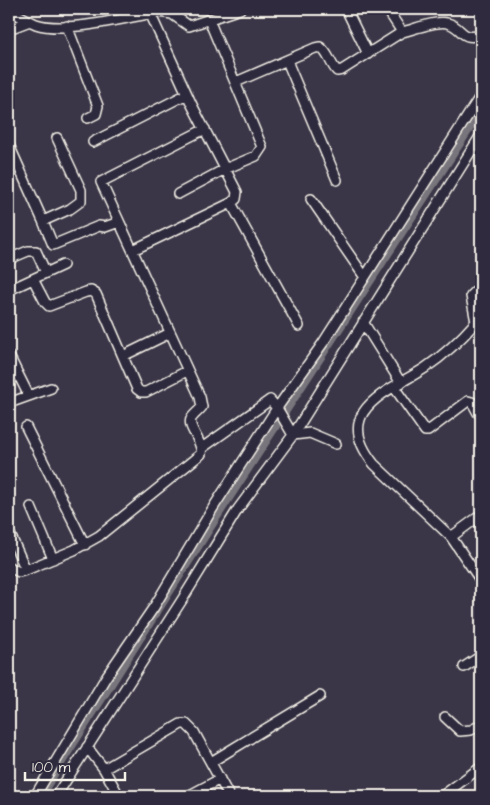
<svg xmlns="http://www.w3.org/2000/svg" width="490" height="805" font-family="'Architects Daughter',sans-serif">
	<rect width="100%" height="100%" fill="#3b3647"/>
	<filter id="ink" filterUnits="userSpaceOnUse"><feTurbulence type="fractalNoise" baseFrequency=".02" numOctaves="2"/><feDisplacementMap in="SourceGraphic" scale="10" xChannelSelector="R" yChannelSelector="G"/><feConvolveMatrix kernelMatrix="1 2 1 2 8 2 1 2 1" color-interpolation-filters="sRGB"/></filter>
	<g filter="url(#ink)">
		<g fill="none" stroke-linecap="round" stroke-linejoin="round">
			<!-- canal -->
			<path stroke="#78747b" stroke-width="7" d="M 41,796 L 224,507 L 481,112"/>
			<!-- minor casing -->
			<g stroke="#f4f1e8" stroke-width="12">
				<path id="minor" d="M 346,9 L 368,54
					M 9,10 C 18,15 27,20 36,24 C 66,34 127,17 159,12 L 172,14 L 189,26 L 240,9
					M 67,26 L 98,106 L 96,114 L 88,118
					M 9,29 L 30,21
					M 402,32 C 412,30 437,20 447,23 C 464,27 459,41 481,35
					M 287,61 L 337,180
					M 236,82 L 315,48 L 320,47 C 329,53 330,64 337,71 L 342,70 L 402,32 L 387,9
					M 57,138 L 81,190 L 81,201 L 70,209 L 43,221 L 53,245 L 99,226 L 105,227 L 119,222
					M 93,142 L 187,94
					M 9,145 L 43,221
					M 178,194 L 225,169 L 256,156 L 262,147 L 209,20
					M 311,199 L 364,276
					M 231,203 L 299,326
					M 133,250 L 231,203 L 236,199 L 237,192 L 192,105 L 150,13
					M 9,259 L 28,251 L 36,251 L 46,273
					M 33,279 L 45,302 L 49,306 L 86,292 L 91,291 L 96,294 L 137,389 L 141,392 L 146,392 L 187,371
					M 481,286 L 471,296 L 476,322 C 462,338 443,356 425,368 C 386,393 331,411 374,464 L 451,537 L 481,581
					M 9,290 L 63,265
					M 363,322 L 401,383
					M 9,356 L 29,396
					M 123,356 L 170,333
					M 394,387 L 425,431 L 428,431 L 468,401 L 472,402 L 478,413 L 481,414
					M 9,403 L 51,388
					M 26,427 L 85,545
					M 202,448 L 270,400 L 277,408 L 293,435 L 310,433 L 336,444
					M 31,507 L 53,559
					M 9,532 L 26,570
					M 451,537 L 481,515
					M 9,567 L 19,572 L 26,570 L 74,550 L 99,536 L 201,454 C 204,442 187,428 191,419 C 193,415 199,411 202,407 L 200,397 L 101,182 L 205,129
					M 464,667 L 481,656
					M 445,717 L 460,731 L 471,730 L 481,725
					M 87,747 L 104,769 L 119,796
					M 211,762 L 320,696
					M 104,769 L 181,724 L 186,724 L 194,732 L 229,796
					M 35,796 L 106,677 L 154,607 L 213,508 L 277,408 L 323,343 L 481,95
					M 56,796 L 182,600 L 238,509 L 293,435 L 481,135
					M 188,796 L 220,779
					M 442,796 L 481,767"/>
			</g>
			<!-- minor -->
			<use href="#minor" stroke="#2f2a3d" stroke-width="9"/>
		</g>
	</g>
	<!-- margin -->
	<rect width="490" height="805" fill="none" stroke="#2f2a3d" stroke-width="30"/>
	<rect x="15" y="15" width="460" height="775" fill="none" stroke="#f4f1e8" stroke-width="2" filter="url(#ink)"/>
	<!-- scale -->
	<path d="M25 772v8h100v-8" fill="none" stroke="#f4f1e8" stroke-width="2.5"/>
	<text x="32" y="772" font-size="15" fill="#f4f1e8" stroke="#2f2a3d" stroke-width="4" paint-order="stroke">100 m</text>
</svg>
